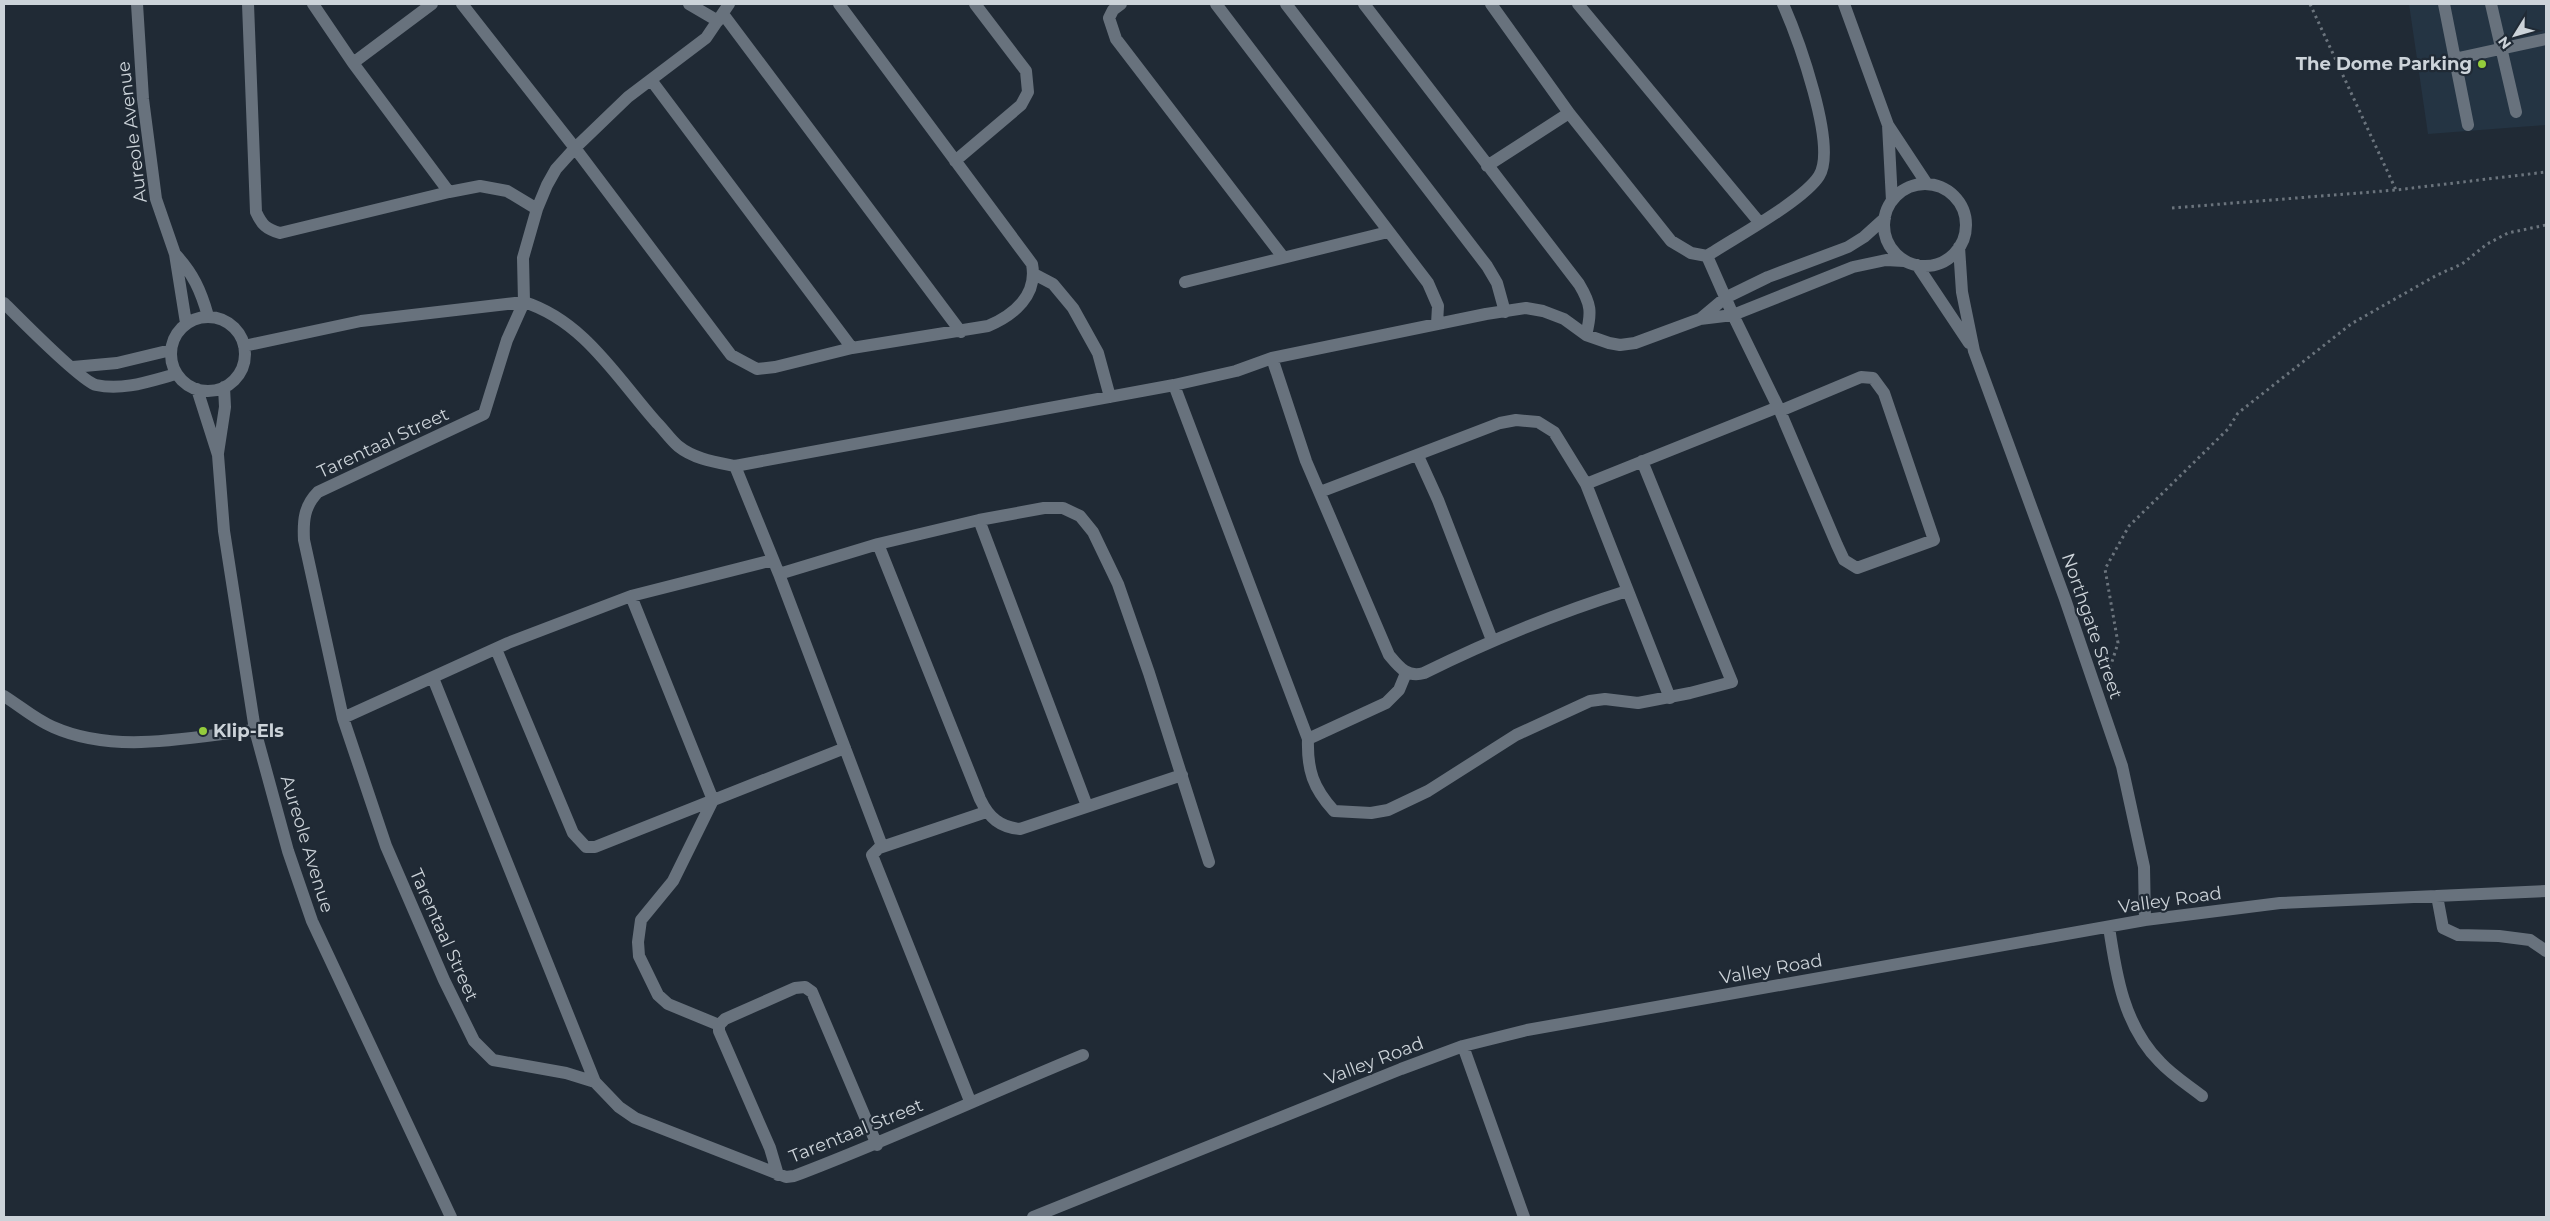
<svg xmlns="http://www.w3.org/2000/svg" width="2550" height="1221" font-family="Montserrat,sans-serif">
	<rect width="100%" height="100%" fill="#202a35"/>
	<!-- built -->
	<path fill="#243443" d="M 2409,4 L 2546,4 L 2546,125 L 2428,134 Z"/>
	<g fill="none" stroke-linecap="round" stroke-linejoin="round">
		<!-- path -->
		<path stroke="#6b747d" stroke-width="3" stroke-dasharray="2.5 4" stroke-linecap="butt" d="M 2310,4 L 2396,190
			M 2172,208 L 2396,190 L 2546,172
			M 2108,674 L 2118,643 L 2105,569 L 2129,526 L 2228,429 L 2238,413 L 2351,324 L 2437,275 L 2462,264 L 2487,244 L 2508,233 L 2546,225"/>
		<!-- minor -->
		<path stroke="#68727d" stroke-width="12" d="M 137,4 L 143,99 L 156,199 L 175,254 L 186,323
			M 248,4 L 256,212 C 262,225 266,229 280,233 L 449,192
			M 313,4 L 353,63 L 449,192 L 480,186 L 507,191 L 537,209
			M 462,4 L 575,148 L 731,355 L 757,369 L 775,367 L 852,348 L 988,326 C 1014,315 1038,295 1032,264 L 839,4
			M 689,4 L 718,21
			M 729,4 L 706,38 L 628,97 L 575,148 L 556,169 L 547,185 L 537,209 L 523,258 L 524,302 L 507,340 L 484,414 L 318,492 C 304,506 303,521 304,540 L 343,718 L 386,846 L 444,980 L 474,1041 L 493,1060 L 566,1073 L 595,1082 L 619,1107 L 635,1118 L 786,1177 L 794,1176 C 892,1139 986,1095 1083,1055
			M 1121,4 L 1113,10 L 1109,18 L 1116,39 L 1283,257
			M 1216,4 L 1428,283 L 1438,306 L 1437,324
			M 1286,4 L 1487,266 L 1497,283 L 1505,312
			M 1364,4 L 1579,284 C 1591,304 1592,312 1586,335
			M 1491,4 L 1569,113 L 1671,241 L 1691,253 L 1707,256 C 1734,238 1803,201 1819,176 C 1838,146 1797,36 1783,4
			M 1578,4 L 1759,222
			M 1844,4 L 1888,125 L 1927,184
			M 2444,4 L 2468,125
			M 2491,4 L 2516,112
			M 723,14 L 961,332
			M 2454,59 L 2546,39
			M 353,63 L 432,4
			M 651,80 L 852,348
			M 1888,125 L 1892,201
			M 955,161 L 1021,105 L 1028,92 L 1026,71 L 975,4
			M 1487,166 L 1569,113
			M1884 225a41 41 0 1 1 82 0a41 41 0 1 1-82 0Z
			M 1959,247 L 1962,292 L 1974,351 L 2065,599 L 2122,766 L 2144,867 L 2145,920
			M 175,254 C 193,273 201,291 208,316
			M 1707,256 L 1733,315 L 1778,407 L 1780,411 L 1837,545 L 1844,560 L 1857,568 L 1934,540 L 1884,393 L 1873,378 L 1861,377 L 1780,411
			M 1917,265 L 1969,343
			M 1034,274 L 1053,284 L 1073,308 L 1098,353 L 1110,397
			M 1185,282 L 1388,232
			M 4,303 C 19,318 82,382 96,385 C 123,391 150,381 176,374
			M171 354a37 37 0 1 1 74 0a37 37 0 1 1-74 0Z
			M 1700,319 L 1725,298 L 1768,277 L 1848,247 L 1864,237 L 1885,218
			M 244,346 L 361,321 L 524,302 C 584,321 617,378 657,423 C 664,430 670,439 678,446 C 694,459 715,462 735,466 L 1174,385 L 1236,371 L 1272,358 L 1486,314 L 1526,308 L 1543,311 L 1564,319 L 1586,335 L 1609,343 L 1620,345 L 1635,343 L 1700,319 L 1733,315 L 1853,267 L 1886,260 L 1904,261
			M 1272,358 L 1306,461 L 1389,655 C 1399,667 1407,678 1424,673 C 1491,640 1557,613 1627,591
			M 73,367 L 117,363 L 171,350
			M 1174,385 L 1308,739
			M 197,389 L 218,455 L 224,531 L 255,730 L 288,851 L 312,921 L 451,1217
			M 218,453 L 225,407 L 224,387
			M 1418,456 L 1438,500 L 1492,640
			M 735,466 L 779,574 L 882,846
			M 1586,484 L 1778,407
			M 1320,492 L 1500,423 L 1516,420 L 1538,422 L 1554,432 L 1586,484 L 1670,698
			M 979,520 L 1087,806
			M 878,544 L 980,799 C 989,818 1000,827 1020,829 L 1182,775
			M 779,574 L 878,544 L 979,520 L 1044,508 L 1063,508 L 1080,516 L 1093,532 L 1118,584 L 1149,673 L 1209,862
			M 631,596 L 713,800 L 673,881 L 641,920 L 638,942 L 639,956 L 658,995 L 668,1004 L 719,1025
			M 496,649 L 573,833 L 586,847 L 595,847 L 845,748
			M 1406,673 L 1399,690 L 1386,703 L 1308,739 C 1307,770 1313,788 1334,811 L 1371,813 L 1388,810 L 1428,791 L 1516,735 L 1590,701 L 1605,699 L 1638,703 L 1690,693 L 1732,682 L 1642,461
			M 433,678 L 595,1082
			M 4,696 C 20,706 36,720 53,727 C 116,755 189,737 255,730
			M 343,718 L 508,643 L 631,596 L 773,560
			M 2437,896 L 2443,928 L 2458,935 L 2499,936 L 2530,940 L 2546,951
			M 2109,927 C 2116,975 2124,1026 2160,1062 C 2172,1075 2188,1085 2202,1096
			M 1463,1046 L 1524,1217
			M 970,1101 L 872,855 L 879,848 L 986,812
			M 778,1175 L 770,1148 L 719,1031 L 719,1025 L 725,1019 L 795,988 L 805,987 L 812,992 L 877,1145
			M 1033,1217 L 1401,1069 L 1463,1046 L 1527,1030 L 2145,920 L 2280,903 L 2546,891"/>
	</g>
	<!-- markers -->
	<g fill="#94cc3b" stroke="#202a35" stroke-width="2">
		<circle cx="2482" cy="64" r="5"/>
		<circle cx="203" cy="731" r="5"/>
	</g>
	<g text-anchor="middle" stroke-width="4.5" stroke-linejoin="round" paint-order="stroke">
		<!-- poi labels -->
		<g font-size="18" font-weight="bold" fill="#ccd3d9" stroke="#202a35" text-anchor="end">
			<text x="2472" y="70">The Dome Parking</text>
			<text x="213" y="737" text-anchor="start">Klip-Els</text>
		</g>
		<!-- street labels -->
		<g font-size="18" fill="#ccd3d9" stroke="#202a35">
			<text transform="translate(132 132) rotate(-97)" y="6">Aureole Avenue</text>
			<text transform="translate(383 443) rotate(-25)" y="6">Tarentaal Street</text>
			<text transform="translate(2092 626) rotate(71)" y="6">Northgate Street</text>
			<text transform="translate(307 844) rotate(73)" y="6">Aureole Avenue</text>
			<text transform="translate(2170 900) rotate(-8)" y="6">Valley Road</text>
			<text transform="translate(444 935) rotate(66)" y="6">Tarentaal Street</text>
			<text transform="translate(1771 969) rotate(-10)" y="6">Valley Road</text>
			<text transform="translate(1374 1061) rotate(-21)" y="6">Valley Road</text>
			<text transform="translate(856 1131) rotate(-22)" y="6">Tarentaal Street</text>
		</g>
	</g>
	<!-- border -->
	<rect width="2550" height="1221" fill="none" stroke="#ccd3d9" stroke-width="10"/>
	<!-- north arrow -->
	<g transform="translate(2515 35) rotate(233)" stroke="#202a35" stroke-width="4" paint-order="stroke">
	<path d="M0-4L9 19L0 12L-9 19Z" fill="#ccd3d9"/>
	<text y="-8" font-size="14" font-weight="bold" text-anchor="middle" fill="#ccd3d9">N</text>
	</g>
</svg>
